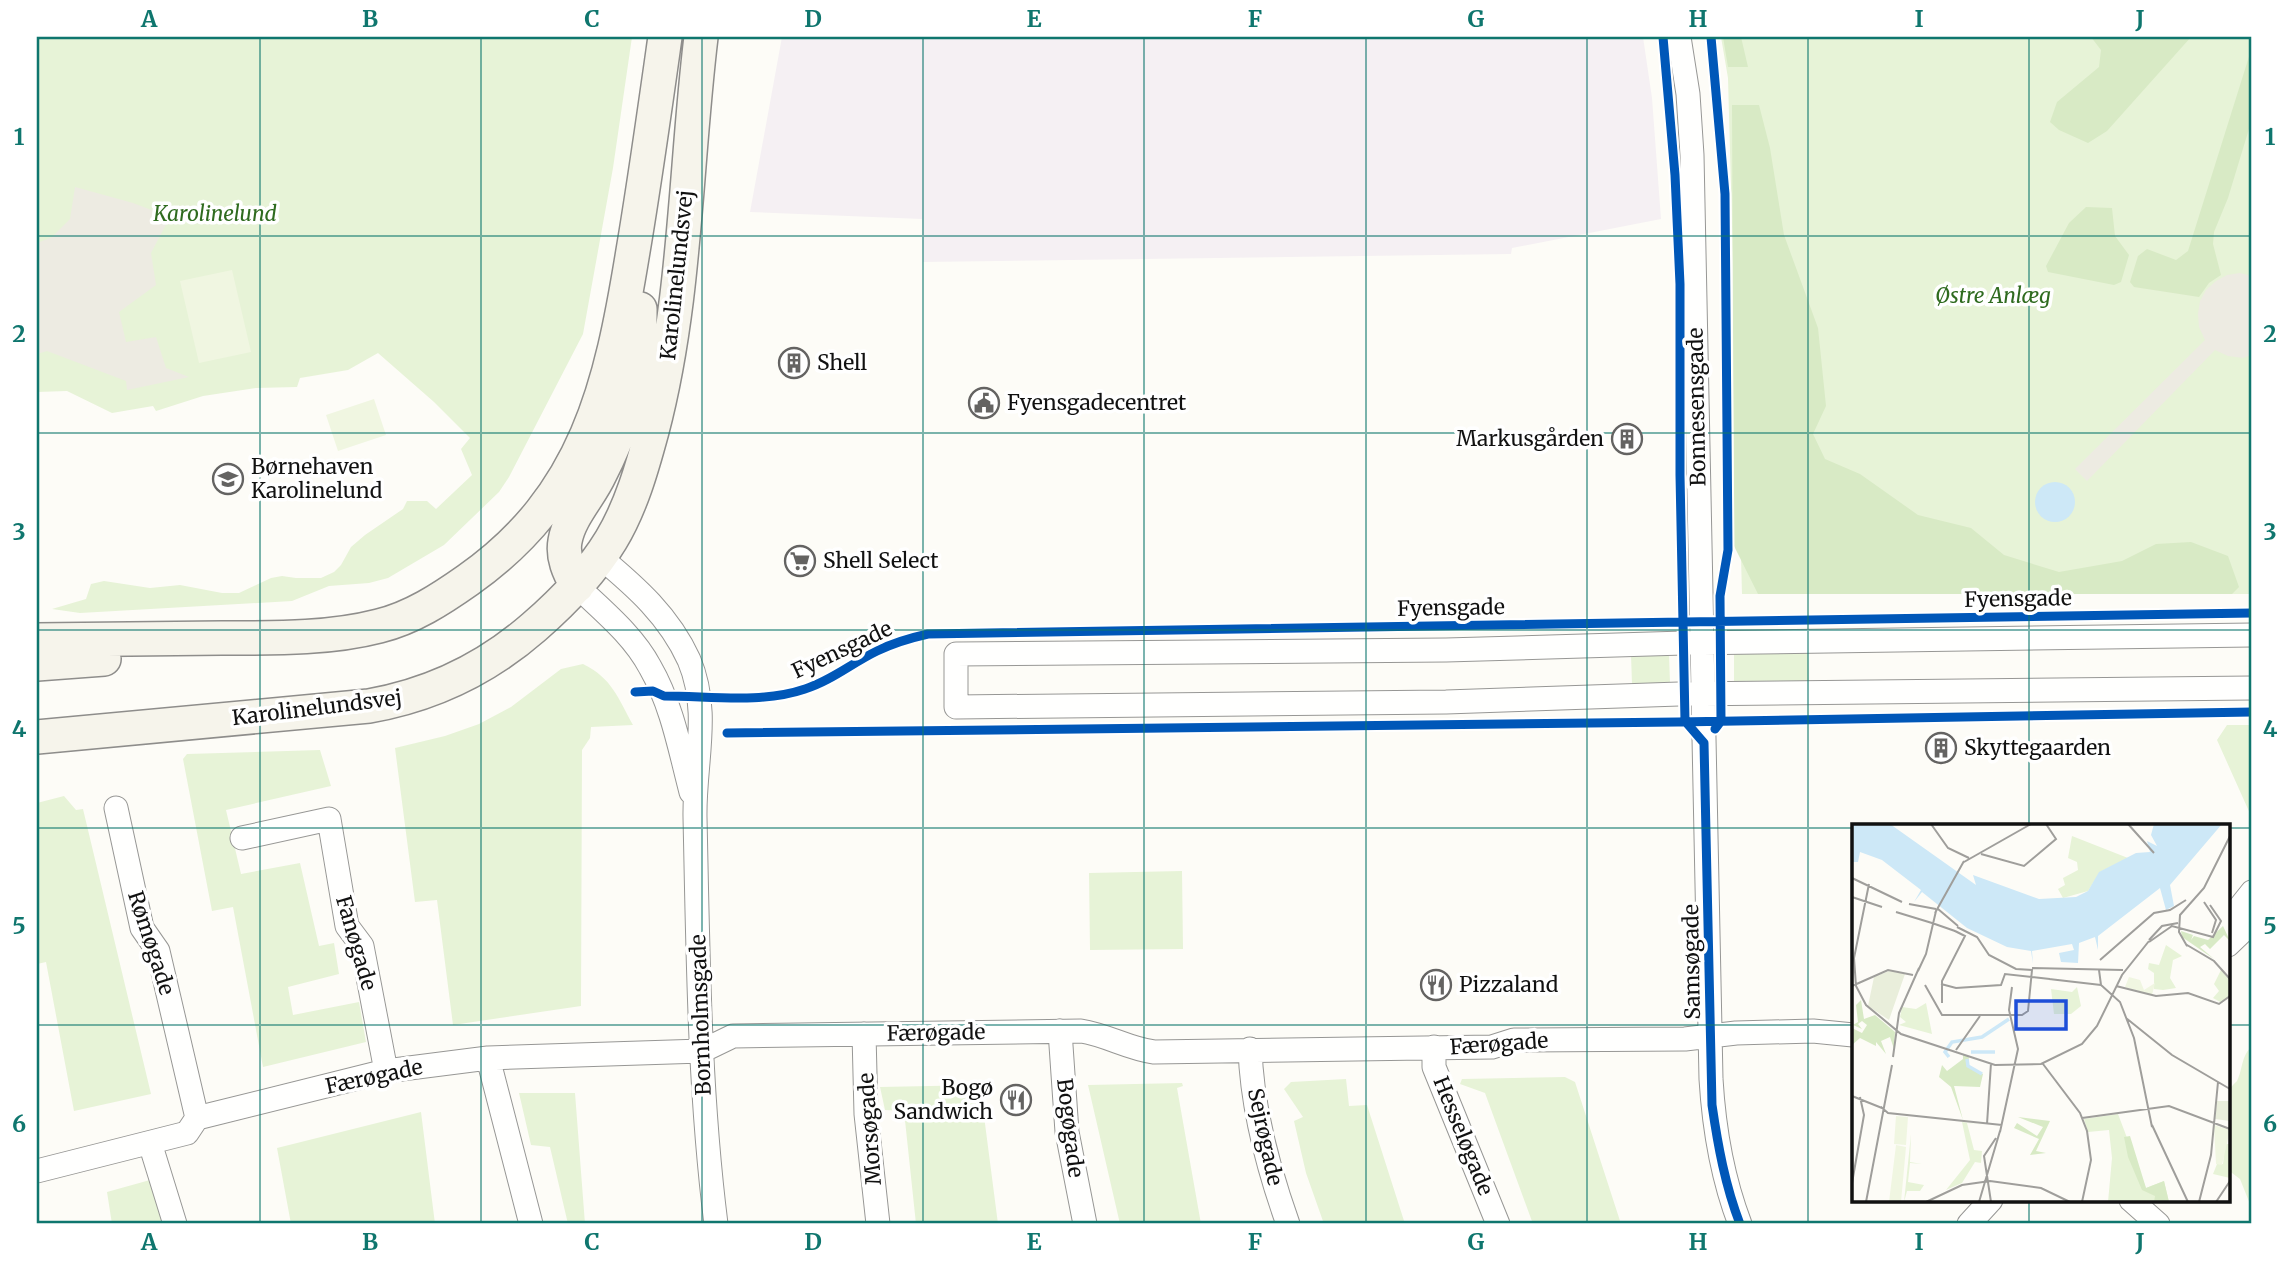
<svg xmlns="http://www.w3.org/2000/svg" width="2289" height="1261" font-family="Merriweather,serif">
	<rect width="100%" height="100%" fill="#fdfcf7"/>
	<!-- industrial -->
	<path fill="#f5f0f3" d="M 782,37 L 1643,37 L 1652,98 L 1661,219 L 1512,248 L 1511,254 L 923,262 L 922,219 L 750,212 Z"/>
	<!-- green -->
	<path fill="#e7f3d7" d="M 37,37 L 632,37 L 613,168 L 583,334 L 509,477 L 499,492 L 444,545 L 388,578 L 369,583 L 329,586 L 292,601 L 80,613 L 52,609 L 86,599 L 91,584 L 104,581 L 150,588 L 180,585 L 222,593 L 239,593 L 271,578 L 282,576 L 296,578 L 321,578 L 334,572 L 341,565 L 351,547 L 365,535 L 403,509 L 407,501 L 427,501 L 436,509 L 472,475 L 461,449 L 470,438 L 434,402 L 378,353 L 348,370 L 300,378 L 297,387 L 256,388 L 203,396 L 156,411 L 153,406 L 112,413 L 67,391 L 37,392 Z
		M 1721,37 L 2252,37 L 2252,594 L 1742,594 L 1728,78 Z
		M 1808,652 L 1809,682 L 1734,683 L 1734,653 Z
		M 1669,654 L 1670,683 L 1632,684 L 1631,655 Z
		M 583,664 C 612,678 618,698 633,725 L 591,727 L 590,738 L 582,750 L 581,1006 L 453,1025 L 437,900 L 415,902 L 395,748 L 445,736 L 479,724 L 511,707 L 561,669 Z
		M 2227,725 L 2252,725 L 2252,818 L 2217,740 Z
		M 320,750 L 331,786 L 226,810 L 241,874 L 300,863 L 319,946 L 334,943 L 339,974 L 288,987 L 293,1015 L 359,1002 L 366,1042 L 263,1067 L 233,907 L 212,911 L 183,759 L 187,754 Z
		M 64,796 L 76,810 L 83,809 L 151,1094 L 74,1111 L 46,962 L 37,964 L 37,803 Z
		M 1182,871 L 1183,949 L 1090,950 L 1089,873 Z
		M 2252,1046 L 2252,1209 L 2240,1179 L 2228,1170 L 2228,1091 C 2228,1090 2236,1082 2237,1081 C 2243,1069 2241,1056 2252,1046 Z
		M 1565,1077 L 1575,1082 L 1621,1224 L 1533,1224 L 1485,1093 L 1460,1084 L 1462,1079 Z
		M 1346,1079 L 1349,1106 L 1367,1105 L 1405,1224 L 1324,1224 L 1306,1173 L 1294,1121 L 1303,1117 L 1284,1089 L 1291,1082 Z
		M 1182,1083 L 1183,1086 L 1177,1088 L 1201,1224 L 1120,1224 L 1088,1085 Z
		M 980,1085 L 998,1224 L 916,1224 L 904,1111 L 885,1110 L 880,1087 Z
		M 519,1093 L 575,1093 L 585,1224 L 568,1224 L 550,1147 L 531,1145 Z
		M 421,1112 L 435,1224 L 291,1224 L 277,1148 Z
		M 150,1180 L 163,1224 L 112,1224 L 107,1192 Z"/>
	<!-- forest -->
	<path fill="#d8eac5" d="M 1723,37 L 1741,37 L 1748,67 L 1728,67 Z
		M 2091,37 L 2191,37 L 2107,131 L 2088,143 L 2059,130 L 2050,122 L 2057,102 L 2099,67 L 2101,50 Z
		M 2252,47 L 2252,119 L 2228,198 L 2214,232 L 2213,244 L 2221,275 L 2209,283 L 2199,297 L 2134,287 L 2130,282 L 2138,256 L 2147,249 L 2176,260 L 2188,251 Z
		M 1732,105 L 1759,105 L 1770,148 L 1784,235 L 1818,328 L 1826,406 L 1813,434 L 1825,459 L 1860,474 L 1918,515 L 1971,528 L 2004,555 L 2059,572 L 2122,561 L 2156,544 L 2191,542 L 2228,556 L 2239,587 L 2232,594 L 1758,594 L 1734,546 Z
		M 2086,207 L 2112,208 L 2115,236 L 2129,255 L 2121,282 L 2114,285 L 2048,272 L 2046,266 L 2069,223 Z"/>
	<!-- pitch -->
	<path fill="#f0f6e1" d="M 232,270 L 251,352 L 199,363 L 180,281 Z
		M 374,399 L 386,435 L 338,451 L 326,415 Z"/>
	<!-- plaza -->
	<path fill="#edebe2" d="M 75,187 L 133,203 L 170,217 L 151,253 L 156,285 L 119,312 L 126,342 L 156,337 L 166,368 L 189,377 L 127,390 L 126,381 L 47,351 L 37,354 L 37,243 L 52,237 L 70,219 Z
		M 2240,273 L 2252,276 L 2252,355 L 2243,358 L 2228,356 L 2215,350 L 2087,481 L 2075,469 L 2205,340 L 2199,327 L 2198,314 L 2200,301 L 2206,290 L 2216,281 L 2227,275 Z"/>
	<!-- water -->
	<path fill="#cde8f7" d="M2035 502a20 20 0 1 1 40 0a20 20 0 1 1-40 0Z"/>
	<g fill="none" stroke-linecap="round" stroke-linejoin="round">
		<!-- street casing -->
		<g stroke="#979795" stroke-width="25">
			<path id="street" d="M 1679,37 L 1688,94 L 1692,155 L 1711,1079 C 1714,1129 1722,1177 1740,1224
				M 600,557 C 636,587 669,616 689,660 C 711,712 694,763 695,817 C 698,953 699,1089 716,1224
				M 577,586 C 603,611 633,635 650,667 C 672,705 680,750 691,792
				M 2252,635 L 1684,643 L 1446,650 L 956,654 L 956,707 L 1446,702 L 1679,694 L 2252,688
				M 116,808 L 142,928 L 158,951 L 197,1118
				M 242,838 L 329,819 L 347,926 L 362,946 L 386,1071
				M 2228,922 L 2252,892
				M 2228,945 L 2252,922
				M 1060,1031 L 1067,1132 L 1085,1224
				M 864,1034 L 866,1114 L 878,1224
				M 1434,1047 L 1434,1067 L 1498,1224
				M 1250,1049 C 1252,1108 1268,1168 1288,1224
				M 488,1058 L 531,1224
				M 150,1143 L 175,1224
				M 37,1171 L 187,1133 L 197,1118 L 386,1071 L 488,1058 L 702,1051 L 733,1036 L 1081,1031 C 1107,1035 1129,1049 1154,1052 L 1492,1047 L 1514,1040 L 1685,1039 L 1736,1033 L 1813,1031 L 1853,1035
				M 2131,1200 L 2158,1224
				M 1969,1224 L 1991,1200"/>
		</g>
		<!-- secondary casing -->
		<g stroke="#8e8d8b" stroke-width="36">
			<path id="secondary" d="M 577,586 C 569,572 562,557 565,541 C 569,517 590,496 600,474 C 618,439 632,397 638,357 C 640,342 640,325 640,309
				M 37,640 C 98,639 160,639 222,638 C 273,638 329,639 379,626 C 412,618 441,599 468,580 C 587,496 611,386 633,251 C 645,180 655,108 665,37
				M 37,664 L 104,659
				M 37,737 L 369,706 C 432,695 486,669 534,627 C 564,601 591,573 611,540 C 631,507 642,468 652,431 C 686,302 685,169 701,37"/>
		</g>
		<!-- street -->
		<use href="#street" stroke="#fffffe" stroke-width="23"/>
		<!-- secondary -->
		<use href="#secondary" stroke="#f6f4eb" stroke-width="33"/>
		<!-- cycleway casing -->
		<g stroke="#fff" stroke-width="13">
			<path id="cycleway" d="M 1663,37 L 1675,175 L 1680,284 L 1680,475 L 1685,721 L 1704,743
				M 1711,37 L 1725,194 L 1728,550 L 1720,596 L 1721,721 L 1715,729
				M 635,692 L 653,691 L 664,696 C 710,696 761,704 805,689 C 831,681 852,663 877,651 C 893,643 910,638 928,634 L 2252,613
				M 727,733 L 1678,722 L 2252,712
				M 1704,743 L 1712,1105 C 1718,1146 1725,1185 1740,1224"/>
		</g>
		<!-- cycleway -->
		<use href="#cycleway" stroke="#0057b8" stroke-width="9"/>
	</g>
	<!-- grid -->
	<path fill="none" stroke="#0f766e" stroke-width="2" stroke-opacity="0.55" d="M 260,37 L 260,1224M 481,37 L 481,1224M 702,37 L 702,1224M 923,37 L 923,1224M 1144,37 L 1144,1224M 1366,37 L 1366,1224M 1587,37 L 1587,1224M 1808,37 L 1808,1224M 2029,37 L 2029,825M 37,236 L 2252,236M 37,433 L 2252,433M 37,630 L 2252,630M 37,828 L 1853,828M 2228,828 L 2252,828M 37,1025 L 1853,1025M 2228,1025 L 2252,1025M 2029,1200 L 2029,1224"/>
	<!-- icons -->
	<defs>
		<g id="building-ring" transform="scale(1.575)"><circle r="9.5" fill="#fff" stroke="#646362" stroke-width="1.5"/><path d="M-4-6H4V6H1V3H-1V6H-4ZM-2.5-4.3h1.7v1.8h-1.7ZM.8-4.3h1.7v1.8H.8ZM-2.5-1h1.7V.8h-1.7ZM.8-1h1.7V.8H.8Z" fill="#646362"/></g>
		<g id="civic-ring" transform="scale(1.575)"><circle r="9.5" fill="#fff" stroke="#646362" stroke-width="1.5"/><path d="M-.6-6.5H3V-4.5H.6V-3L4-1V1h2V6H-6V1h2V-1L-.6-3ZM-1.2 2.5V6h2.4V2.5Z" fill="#646362"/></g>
		<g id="school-ring" transform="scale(1.575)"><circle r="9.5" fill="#fff" stroke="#646362" stroke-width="1.5"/><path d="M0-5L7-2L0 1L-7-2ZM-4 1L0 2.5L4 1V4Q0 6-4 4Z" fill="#646362"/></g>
		<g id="supermarket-ring" transform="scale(1.575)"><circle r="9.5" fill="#fff" stroke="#646362" stroke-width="1.5"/><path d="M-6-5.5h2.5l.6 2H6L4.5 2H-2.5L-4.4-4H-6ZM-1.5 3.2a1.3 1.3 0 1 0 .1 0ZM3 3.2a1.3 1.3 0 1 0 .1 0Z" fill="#646362"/></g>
		<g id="restaurant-ring" transform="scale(1.575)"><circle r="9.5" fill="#fff" stroke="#646362" stroke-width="1.5"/><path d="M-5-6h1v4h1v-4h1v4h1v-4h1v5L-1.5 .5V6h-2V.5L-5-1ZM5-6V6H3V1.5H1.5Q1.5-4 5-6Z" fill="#646362"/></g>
	</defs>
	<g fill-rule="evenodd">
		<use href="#building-ring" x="794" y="363"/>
		<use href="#civic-ring" x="984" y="403"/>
		<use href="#building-ring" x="1627" y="439"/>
		<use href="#school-ring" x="228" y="479"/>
		<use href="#supermarket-ring" x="800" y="561"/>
		<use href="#building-ring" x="1941" y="748"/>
		<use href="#restaurant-ring" x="1436" y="985"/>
		<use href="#restaurant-ring" x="1016" y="1100"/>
	</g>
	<g text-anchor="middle" stroke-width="7" stroke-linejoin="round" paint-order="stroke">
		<!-- park labels -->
		<g font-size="21" font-style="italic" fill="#2f6b1f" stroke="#fff">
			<text x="215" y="221">Karolinelund</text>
			<text x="1993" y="303">Østre Anlæg</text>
		</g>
		<!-- street labels -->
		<g font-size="21" fill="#111" stroke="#fff">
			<text transform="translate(677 275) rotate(-84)" y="7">Karolinelundsvej</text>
			<text transform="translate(1697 407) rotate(-91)" y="7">Bonnesensgade</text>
			<text transform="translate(2018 599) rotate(-1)" y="7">Fyensgade</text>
			<text transform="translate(1451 608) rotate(-1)" y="7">Fyensgade</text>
			<text transform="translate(842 650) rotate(-25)" y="7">Fyensgade</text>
			<text transform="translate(317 708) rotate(-7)" y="7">Karolinelundsvej</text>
			<text transform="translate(151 943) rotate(72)" y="7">Rømøgade</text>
			<text transform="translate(356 943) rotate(74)" y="7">Fanøgade</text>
			<text transform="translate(1692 962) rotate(-91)" y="7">Samsøgade</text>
			<text transform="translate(701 1015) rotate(-92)" y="7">Bornholmsgade</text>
			<text transform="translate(936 1033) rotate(-1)" y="7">Færøgade</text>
			<text transform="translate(1499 1044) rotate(-4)" y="7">Færøgade</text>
			<text transform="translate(374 1077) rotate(-12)" y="7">Færøgade</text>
			<text transform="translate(1070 1128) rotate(83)" y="7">Bogøgade</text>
			<text transform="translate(870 1129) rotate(-94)" y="7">Morsøgade</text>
			<text transform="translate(1463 1136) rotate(68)" y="7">Hesseløgade</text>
			<text transform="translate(1265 1137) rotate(78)" y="7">Sejrøgade</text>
		</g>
		<!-- poi labels -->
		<g font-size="21" fill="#111" stroke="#fff" text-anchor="start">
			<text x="817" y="370">Shell</text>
			<text x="1007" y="410">Fyensgadecentret</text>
			<text x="1604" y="446" text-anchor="end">Markusgården</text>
			<text x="251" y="474">Børnehaven<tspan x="251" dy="24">Karolinelund</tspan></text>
			<text x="823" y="568">Shell Select</text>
			<text x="1964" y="755">Skyttegaarden</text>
			<text x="1459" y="992">Pizzaland</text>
			<text x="993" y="1095" text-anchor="end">Bogø<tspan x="993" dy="24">Sandwich</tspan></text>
		</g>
	</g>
	<!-- overview -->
	<g transform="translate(1852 824)">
		<rect width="378" height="378" fill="#fdfcf7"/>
		<path d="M 220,12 L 276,34 L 248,48 L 236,67 L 211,74 L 206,65 L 213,61 L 211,54 L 226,46 L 225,38 L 216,34 ZM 314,121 L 330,132 L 321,136 L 318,154 L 324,164 L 311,166 L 302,165 L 302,149 L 296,145 L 297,139 L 307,141 ZM 369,146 L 378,157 L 378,171 L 370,179 L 361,174 L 367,167 L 362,160 ZM 225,163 L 229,182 L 219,190 L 202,190 L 199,165 L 220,168 ZM 74,179 L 80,210 L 47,201 L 54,198 L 48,193 L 50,183 L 64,185 ZM 266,290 L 294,364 L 312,357 L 317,378 L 256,378 L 260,334 L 257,306 L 236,308 L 232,295 ZM 110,298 L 135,301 L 115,299 L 122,326 L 130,327 L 129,339 L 123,338 L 110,359 L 94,366 L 118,336 ZM 59,310 L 58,338 L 70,340 L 58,339 L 56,358 L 72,361 L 68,367 L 55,367 L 52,378 ZM 373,320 L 378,320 L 378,354 L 361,350 L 365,340 L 371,340 Z" fill="#e7f3d7"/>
		<path d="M 371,102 L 378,117 L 372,111 L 358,125 L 353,120 L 348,123 L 362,135 L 330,113 L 329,107 L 341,111 L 339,116 L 342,112 L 356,116 ZM 9,176 L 12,195 L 23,191 L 43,208 L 42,225 L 38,213 L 29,217 L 34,230 L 24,218 L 24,222 L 8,214 L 0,221 L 0,204 L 10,209 L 15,201 L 10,197 L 6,200 L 10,205 L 1,201 L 6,198 L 4,181 ZM 111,230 L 117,232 L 116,242 L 131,250 L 128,263 L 102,262 L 111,296 L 99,263 L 87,253 L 90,241 L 95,247 L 111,235 ZM 166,293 L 198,297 L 184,327 L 194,329 L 178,331 L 187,315 L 162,304 L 165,299 L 185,312 L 191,303 ZM 278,312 L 294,364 L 312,357 L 317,378 L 302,378 L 303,372 L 290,366 L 276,333 L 272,313 Z" fill="#d8eac5"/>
		<path d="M 37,147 L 53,150 L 37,196 L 16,182 L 22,153 ZM 365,277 L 378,277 L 378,297 L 363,295 Z" fill="#e9eedb"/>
		<path d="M 277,153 L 288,156 L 292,166 L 303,159 L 300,171 L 273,163 ZM 44,292 L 56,293 L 54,321 L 42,320 ZM 362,301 L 378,306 L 370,341 L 364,340 ZM 44,321 L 54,323 L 49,378 L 37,378 Z" fill="#f0f6e1"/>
		<path d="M 0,0 L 38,0 L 124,61 L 121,51 L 187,75 L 224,73 L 236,67 L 247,48 L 284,29 L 298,28 L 295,17 L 305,22 L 299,11 L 302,0 L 370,0 L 318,61 L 322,82 L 314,86 L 308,64 L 246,112 L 246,126 L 243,113 L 227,119 L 226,139 L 209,138 L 207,129 L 222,126 L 220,120 L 180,127 L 181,140 L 179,127 L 155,123 L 115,104 L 70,68 L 62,78 L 69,66 L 30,36 L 8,28 L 6,38 L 0,38 Z" fill="#cde8f7"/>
		<path fill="none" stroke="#cde8f7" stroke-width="3.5" d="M 119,228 L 143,228M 97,233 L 93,228 L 100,218 L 130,213 L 157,195M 115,235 L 116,242 L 130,250"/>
		<path fill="none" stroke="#9f9e9b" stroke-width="2" d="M 79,0 L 96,24 L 117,34M 276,0 L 302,29M 129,30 L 172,42 L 204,15 L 194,0M 112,38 L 179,0M 0,54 L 50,78M 17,60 L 2,134 L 4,162 L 14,181 L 49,210 L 143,241 L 189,240 L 230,220 L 245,202 L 270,151 L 297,117M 0,73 L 30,83M 352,78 L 364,96 L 360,109M 57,80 L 84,85M 86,85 L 106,102M 44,88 L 80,99M 83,89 L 112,37M 80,99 L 103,107M 297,116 L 310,102 L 326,99M 297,118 L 320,102 L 361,113 L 369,97 L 358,81M 335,121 L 362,137 L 378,155M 335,122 L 327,108 L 328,91 L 352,64 L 378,12M 248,136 L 302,89 L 318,86 L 334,76M 180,144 L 271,146M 247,146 L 249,161 L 268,178 L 282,214 L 300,303M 66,147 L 74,130 L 84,87M 197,155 L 249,161M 89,160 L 104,164 L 149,161 L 153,150 L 198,155M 73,161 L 90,191 L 170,191 L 176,187 L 180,146 L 164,145 L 137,131 L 125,113 L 105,103M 0,162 L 36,146 L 61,151M 264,162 L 304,172 L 336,169 L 367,180 L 378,172M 90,179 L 90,157 L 113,112 L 103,107M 274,194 L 320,231 L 378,265M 104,226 L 128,192M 41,233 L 47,189 L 67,144M 191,240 L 228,289 L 235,307 L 239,336 L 230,378M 0,272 L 30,284M 29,283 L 36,289 L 150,301M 230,294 L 317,282 L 378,305M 135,300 L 139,239M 300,301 L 336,378M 148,308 L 166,225 L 157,186 L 160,163M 0,359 L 12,291 L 8,273M 14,378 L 40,241M 74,378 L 110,361 L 138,357 L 189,364 L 218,378M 127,378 L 148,307M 139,378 L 132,332 L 144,314M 347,378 L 359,331 L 366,258M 364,378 L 378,357"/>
		<path fill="#1d4ed8" fill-opacity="0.15" stroke="#1d4ed8" stroke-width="3.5" d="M 164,177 L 214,177 L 214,205 L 164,205 Z"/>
		<rect width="378" height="378" fill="none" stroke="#111" stroke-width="3.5"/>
	</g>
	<!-- border -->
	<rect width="2289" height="1261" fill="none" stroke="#ffffff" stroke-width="77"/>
	<rect x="38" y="38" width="2212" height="1184" fill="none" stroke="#0f766e" stroke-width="2.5"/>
	<g font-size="23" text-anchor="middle" font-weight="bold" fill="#0f766e">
		<text x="149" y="27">A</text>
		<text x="370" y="27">B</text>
		<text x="592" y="27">C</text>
		<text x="813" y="27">D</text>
		<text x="1034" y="27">E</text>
		<text x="1255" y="27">F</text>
		<text x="1476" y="27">G</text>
		<text x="1698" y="27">H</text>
		<text x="1919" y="27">I</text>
		<text x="2140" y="27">J</text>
		<text x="19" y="145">1</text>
		<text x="2270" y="145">1</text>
		<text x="19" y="342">2</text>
		<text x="2270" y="342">2</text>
		<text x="19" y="540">3</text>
		<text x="2270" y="540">3</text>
		<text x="19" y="737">4</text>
		<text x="2270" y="737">4</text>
		<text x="19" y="934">5</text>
		<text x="2270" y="934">5</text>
		<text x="19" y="1132">6</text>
		<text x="2270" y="1132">6</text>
		<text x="149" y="1250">A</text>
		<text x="370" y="1250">B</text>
		<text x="592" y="1250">C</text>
		<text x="813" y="1250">D</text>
		<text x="1034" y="1250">E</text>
		<text x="1255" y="1250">F</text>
		<text x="1476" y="1250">G</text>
		<text x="1698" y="1250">H</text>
		<text x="1919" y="1250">I</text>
		<text x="2140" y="1250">J</text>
	</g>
</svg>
